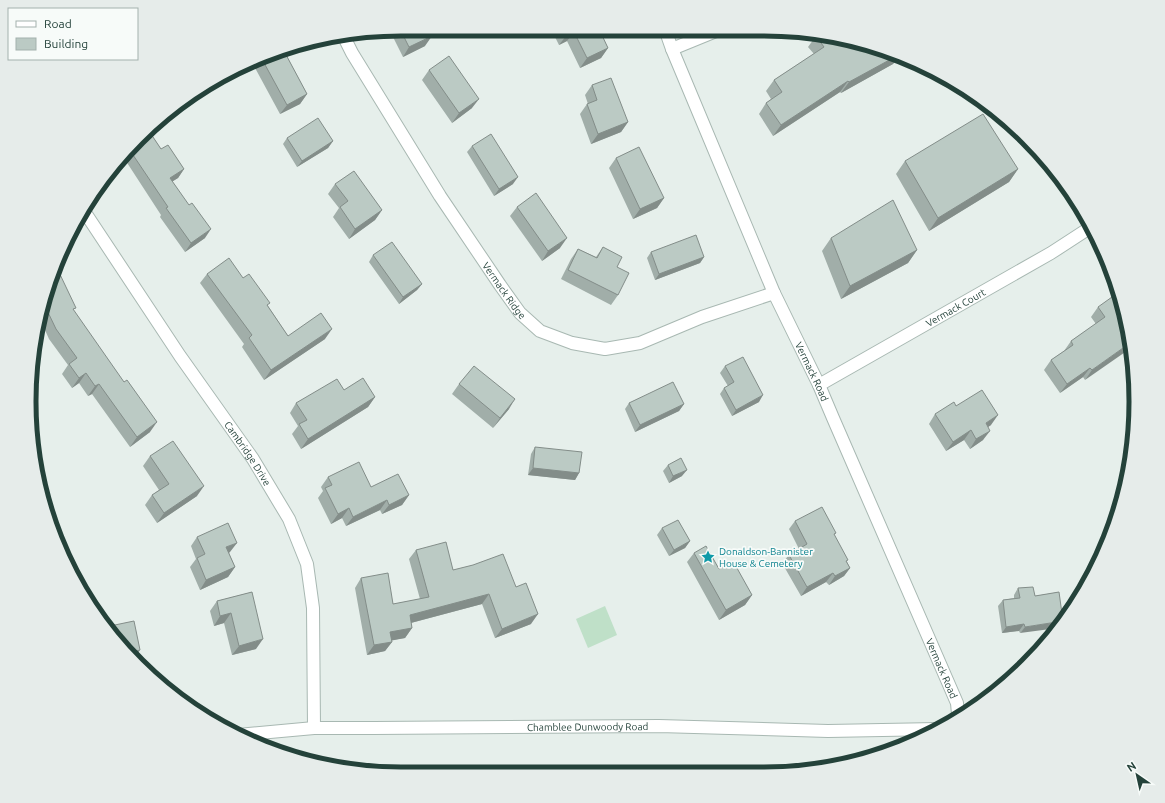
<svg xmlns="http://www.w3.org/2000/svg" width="1165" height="803" font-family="Ubuntu,sans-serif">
	<rect width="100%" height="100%" fill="#e6efeb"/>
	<!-- green -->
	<path fill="#bfe0c8" d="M 605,606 L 617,635 L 588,648 L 576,619 Z"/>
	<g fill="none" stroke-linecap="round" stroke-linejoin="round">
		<!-- minor casing -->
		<g stroke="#a8b8b2" stroke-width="14">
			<g id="minor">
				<path id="s1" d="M 665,29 L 672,49 L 774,293 L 819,385 L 833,418 L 957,703 L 958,714"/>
				<path id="s2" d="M 344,37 L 352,53 L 440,196 L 500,285 L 520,313 L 540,331 L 572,343 L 605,349 L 640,343 L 702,317 L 774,293"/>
				<path d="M 672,49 L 721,29"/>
				<path id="s3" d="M 86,214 L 180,356 L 253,459 L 289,519 L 307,564 L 313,608 L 314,728"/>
				<path id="s4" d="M 819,385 L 1051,253 L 1091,227"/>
				<path id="s5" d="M 238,735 L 314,728 L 374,728 L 659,726 L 828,731 L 937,729"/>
			</g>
		</g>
		<!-- minor -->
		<use href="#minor" stroke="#fff" stroke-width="12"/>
	</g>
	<!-- wall -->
	<path fill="#a1aea9" d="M 402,29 L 425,46 L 403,57 L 391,33 L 382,38 L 379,32 Z
		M 551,29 L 599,29 L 608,48 L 601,58 L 580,68 L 567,41 L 559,45 Z
		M 816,36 L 836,36 L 897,59 L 893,64 L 841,93 L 840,92 L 773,136 L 759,114 L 766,103 L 771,99 L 766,91 L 774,80 L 814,54 L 808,47 Z
		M 284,51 L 307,94 L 300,104 L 280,114 L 254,66 L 255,64 Z
		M 429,70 L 472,108 L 452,123 L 422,80 Z
		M 592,85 L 628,122 L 621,132 L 591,144 L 580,114 L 587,104 L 588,104 L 585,95 Z
		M 149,131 L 161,149 L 184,169 L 178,178 L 172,181 L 205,238 L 185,252 L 160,217 L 161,215 L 122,155 Z
		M 287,138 L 333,141 L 328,148 L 297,167 L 283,144 Z
		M 472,146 L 513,184 L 494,196 L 467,152 Z
		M 616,158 L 664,198 L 657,208 L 633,219 L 609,168 Z
		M 905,161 L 1018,169 L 1009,182 L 929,231 L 896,174 Z
		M 335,184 L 382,210 L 375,220 L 349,239 L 333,217 L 339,208 L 328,194 Z
		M 517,207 L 560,248 L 542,261 L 510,216 Z
		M 831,238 L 917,250 L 908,263 L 841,299 L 822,251 Z
		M 603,247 L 617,267 L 618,295 L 611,305 L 561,279 L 571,259 L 578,249 L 596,257 Z
		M 651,252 L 704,257 L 700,263 L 655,280 L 647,258 Z
		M 373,255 L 422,284 L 417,290 L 399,304 L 369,262 Z
		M 56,266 L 74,311 L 150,432 L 130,447 L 92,394 L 88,396 L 79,383 L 72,388 L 62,374 L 68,365 L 49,339 L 41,321 Z
		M 207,274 L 243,278 L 268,306 L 288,336 L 325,339 L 264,380 L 242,347 L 244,344 L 200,283 Z
		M 1098,307 L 1129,329 L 1085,380 L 1083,377 L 1060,393 L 1044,370 L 1051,360 L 1064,351 L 1071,341 L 1096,324 L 1091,317 Z
		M 725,366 L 759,402 L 732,416 L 720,394 L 724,388 L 728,386 L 720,373 Z
		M 459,384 L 509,409 L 493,428 L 452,394 Z
		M 344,390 L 375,397 L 368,407 L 301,449 L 292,434 L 298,426 L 290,413 L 296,403 Z
		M 629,403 L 684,404 L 679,411 L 635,432 L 625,409 Z
		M 956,406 L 991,425 L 988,427 L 983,440 L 970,449 L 964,440 L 946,451 L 929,424 L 935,414 Z
		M 535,447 L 579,473 L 575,480 L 528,475 L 531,454 Z
		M 150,456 L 197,496 L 157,523 L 145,505 L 152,495 L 159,490 L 143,466 Z
		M 668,465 L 682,476 L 669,483 L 663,471 Z
		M 328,477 L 371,487 L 409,495 L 402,505 L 382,514 L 380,510 L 346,526 L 342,518 L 331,524 L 318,498 L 323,491 L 321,487 Z
		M 795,521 L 836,533 L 834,535 L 850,568 L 844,576 L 829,585 L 826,582 L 801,596 L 782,563 L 789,555 L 799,549 L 789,529 Z
		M 662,528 L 690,541 L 685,548 L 669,556 L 657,535 Z
		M 197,537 L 230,552 L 229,553 L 235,567 L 228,577 L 200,590 L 190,567 L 196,559 L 191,546 Z
		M 416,550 L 453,570 L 531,624 L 495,638 L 482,604 L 411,623 L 412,628 L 405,638 L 392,640 L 392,642 L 385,651 L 367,655 L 355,588 L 361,578 L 393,604 L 420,599 L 409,559 Z
		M 694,553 L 719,569 L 752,595 L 745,605 L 719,620 L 687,562 Z
		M 1018,588 L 1035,596 L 1059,592 L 1020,633 L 1019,631 L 1002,633 L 998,606 L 1003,600 L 1014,598 L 1014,595 Z
		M 252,592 L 256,649 L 232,655 L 224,623 L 214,626 L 210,611 L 217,601 Z"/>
	<!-- shaded-wall -->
	<path fill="#838d89" d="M 393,30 L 391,33 L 382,38 L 386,31 Z
		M 574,32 L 567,41 L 559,45 L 566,36 Z
		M 432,36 L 425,46 L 403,57 L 409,47 Z
		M 608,48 L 601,58 L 580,68 L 587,58 Z
		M 893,58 L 897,59 L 893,64 L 841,93 L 849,82 Z
		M 848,81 L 840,92 L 773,136 L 781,125 Z
		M 307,94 L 300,104 L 280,114 L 287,105 Z
		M 479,99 L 472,108 L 452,123 L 459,113 Z
		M 628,122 L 621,132 L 591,144 L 598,134 Z
		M 333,141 L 328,148 L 297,167 L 302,161 Z
		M 184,169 L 178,178 L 164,187 L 170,178 Z
		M 1018,169 L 1009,182 L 929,231 L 938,218 Z
		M 518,177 L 513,184 L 494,196 L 499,189 Z
		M 664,198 L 657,208 L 633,219 L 640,209 Z
		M 382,210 L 375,220 L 349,239 L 355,229 Z
		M 211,229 L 205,238 L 185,252 L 191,243 Z
		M 567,238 L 560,248 L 542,261 L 548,251 Z
		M 917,250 L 908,263 L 841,299 L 850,286 Z
		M 704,257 L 700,263 L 655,280 L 659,274 Z
		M 422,284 L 417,290 L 399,304 L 403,297 Z
		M 332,329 L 325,339 L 264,380 L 271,370 Z
		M 1130,343 L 1131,348 L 1085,380 L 1092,370 Z
		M 1090,368 L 1083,377 L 1060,393 L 1067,384 Z
		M 86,373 L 79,383 L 72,388 L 79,378 Z
		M 99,384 L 92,394 L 88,396 L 95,386 Z
		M 763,395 L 759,402 L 732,416 L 736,410 Z
		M 375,397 L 368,407 L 301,449 L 308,439 Z
		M 515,399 L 509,409 L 493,428 L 500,418 Z
		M 684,404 L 679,411 L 635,432 L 640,425 Z
		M 998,415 L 991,425 L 979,433 L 986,423 Z
		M 157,422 L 150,432 L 130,447 L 137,437 Z
		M 971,430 L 964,440 L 946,451 L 953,442 Z
		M 990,431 L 983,440 L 970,449 L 976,439 Z
		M 533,468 L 579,473 L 575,480 L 528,475 Z
		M 687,470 L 682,476 L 669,483 L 673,476 Z
		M 204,486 L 197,496 L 157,523 L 164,513 Z
		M 409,495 L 402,505 L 382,514 L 389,505 Z
		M 387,500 L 380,510 L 346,526 L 353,517 Z
		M 349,508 L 342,518 L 331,524 L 338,514 Z
		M 690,541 L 685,548 L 669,556 L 674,550 Z
		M 237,543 L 230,552 L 219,557 L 226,547 Z
		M 235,567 L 228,577 L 200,590 L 206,580 Z
		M 850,568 L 844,576 L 829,585 L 835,576 Z
		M 833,573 L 826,582 L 801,596 L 807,587 Z
		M 489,594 L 482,604 L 403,625 L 410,615 Z
		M 752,595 L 745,605 L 719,620 L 726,610 Z
		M 231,613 L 224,623 L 214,626 L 220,616 Z
		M 538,614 L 531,624 L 495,638 L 502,629 Z
		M 1063,621 L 1058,628 L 1020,633 L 1025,627 Z
		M 1024,624 L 1019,631 L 1002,633 L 1006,627 Z
		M 412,628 L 405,638 L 384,642 L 390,632 Z
		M 263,639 L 256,649 L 232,655 L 239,646 Z
		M 392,642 L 385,651 L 367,655 L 374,645 Z
		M 140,650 L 134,659 L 129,653 Z"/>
	<!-- building -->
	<path fill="#bbcac4" stroke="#838d89" d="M 400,29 L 428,29 L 432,36 L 409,47 Z
		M 563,29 L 599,29 L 608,48 L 587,58 L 574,32 L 566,36 Z
		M 818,34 L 836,36 L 893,58 L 849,82 L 848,81 L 781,125 L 766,103 L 782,92 L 774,80 L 824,47 L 816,36 Z
		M 284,51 L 307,94 L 287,105 L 263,61 Z
		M 449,56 L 479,99 L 459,113 L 429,70 Z
		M 611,78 L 628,122 L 598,134 L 587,104 L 597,100 L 592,85 Z
		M 983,114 L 1018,169 L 938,218 L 905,161 Z
		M 318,118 L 333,141 L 302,161 L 287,138 Z
		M 149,131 L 161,149 L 168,145 L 184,169 L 170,178 L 189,205 L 192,203 L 211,229 L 191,243 L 166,208 L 168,207 L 129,149 Z
		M 491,134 L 518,177 L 499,189 L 472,146 Z
		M 639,147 L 664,198 L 640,209 L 616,158 Z
		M 354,171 L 382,210 L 355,229 L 340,207 L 348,201 L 335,184 Z
		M 536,193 L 567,238 L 548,251 L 517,207 Z
		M 893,200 L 917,250 L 850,286 L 831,238 Z
		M 696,235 L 704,257 L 659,274 L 651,252 Z
		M 392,242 L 422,284 L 403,297 L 373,255 Z
		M 603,247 L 622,257 L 617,267 L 629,273 L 618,295 L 568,270 L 578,249 L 597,258 Z
		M 229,258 L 243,278 L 249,274 L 270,303 L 267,305 L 288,336 L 321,313 L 332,329 L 271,370 L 249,338 L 252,335 L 207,274 Z
		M 56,266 L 76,308 L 73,309 L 124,382 L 127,380 L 157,422 L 137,437 L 99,384 L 95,386 L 86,373 L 79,378 L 69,364 L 77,358 L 56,329 L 45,306 Z
		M 1112,297 L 1125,315 L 1129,329 L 1130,343 L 1092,370 L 1090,368 L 1067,384 L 1051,360 L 1073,345 L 1071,341 L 1105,317 L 1098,307 Z
		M 743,357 L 763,395 L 736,410 L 724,388 L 734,382 L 725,366 Z
		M 474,366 L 515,399 L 500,418 L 459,384 Z
		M 363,378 L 375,397 L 308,439 L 299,424 L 307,420 L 296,403 L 337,379 L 344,390 Z
		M 673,382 L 684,404 L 640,425 L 629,403 Z
		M 982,390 L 998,415 L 986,423 L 990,431 L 976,439 L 971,430 L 953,442 L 935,414 L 954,402 L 956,406 Z
		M 173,441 L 204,486 L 164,513 L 152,495 L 169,484 L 150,456 Z
		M 535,447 L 582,452 L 579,473 L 533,468 Z
		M 681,458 L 687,470 L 673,476 L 668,465 Z
		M 359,462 L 371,487 L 398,474 L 409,495 L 389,505 L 387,500 L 353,517 L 349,508 L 338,514 L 325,488 L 332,485 L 328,477 Z
		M 822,507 L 836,533 L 834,534 L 848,560 L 846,561 L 850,568 L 835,576 L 833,573 L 807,587 L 789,555 L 807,544 L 795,521 Z
		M 678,520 L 690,541 L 674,550 L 662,528 Z
		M 228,523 L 237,543 L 226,547 L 235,567 L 206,580 L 197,558 L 205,554 L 197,537 Z
		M 446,542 L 453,570 L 473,565 L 503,554 L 516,587 L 526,583 L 538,614 L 502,629 L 489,594 L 410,615 L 412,628 L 390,632 L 392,642 L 374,645 L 361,578 L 388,573 L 393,604 L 429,597 L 416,550 Z
		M 706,546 L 719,569 L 733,561 L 752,595 L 726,610 L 694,553 Z
		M 1033,587 L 1035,596 L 1059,592 L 1063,621 L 1025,627 L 1024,624 L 1006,627 L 1003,600 L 1020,598 L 1018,588 Z
		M 252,592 L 263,639 L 239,646 L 231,613 L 220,616 L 217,601 Z
		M 134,621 L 140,650 L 129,653 L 110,626 Z"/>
	<!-- icons -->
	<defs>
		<g id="sight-bare" transform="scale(1.08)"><path d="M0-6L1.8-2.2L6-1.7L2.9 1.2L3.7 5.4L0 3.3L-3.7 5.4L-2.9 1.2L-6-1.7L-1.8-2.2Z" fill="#0f9aa8" stroke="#f7fbf9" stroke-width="2.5" paint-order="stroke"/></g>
	</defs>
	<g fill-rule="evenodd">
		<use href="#sight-bare" x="708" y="557"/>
	</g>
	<g text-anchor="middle" stroke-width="3.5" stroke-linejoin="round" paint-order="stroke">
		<!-- street labels -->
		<g font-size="10" fill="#24423a" stroke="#f7fbf9">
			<text dy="4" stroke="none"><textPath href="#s2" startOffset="300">Vermack Ridge</textPath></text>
			<text dy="4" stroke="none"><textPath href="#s4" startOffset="157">Vermack Court</textPath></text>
			<text dy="4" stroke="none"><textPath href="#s1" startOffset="373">Vermack Road</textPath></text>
			<text dy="4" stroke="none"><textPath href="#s3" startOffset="289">Cambridge Drive</textPath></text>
			<text dy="4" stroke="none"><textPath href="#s1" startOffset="697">Vermack Road</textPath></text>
			<text dy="4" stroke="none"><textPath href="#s5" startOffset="350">Chamblee Dunwoody Road</textPath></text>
		</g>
		<!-- culture labels -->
		<g font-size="10" fill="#0d838f" stroke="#f7fbf9" text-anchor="start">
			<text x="719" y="555">Donaldson-Bannister<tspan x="719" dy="12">House &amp; Cemetery</tspan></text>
		</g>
	</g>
	<!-- crop -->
	<path d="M0 0H1165V803H0ZM401 36H764A365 365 0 0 1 1129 401V402A365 365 0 0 1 764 767H401A365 365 0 0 1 36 402V401A365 365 0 0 1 401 36Z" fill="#e6ecea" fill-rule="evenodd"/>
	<path fill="none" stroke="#24423a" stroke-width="5" d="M401 36H764A365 365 0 0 1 1129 401V402A365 365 0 0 1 764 767H401A365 365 0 0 1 36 402V401A365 365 0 0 1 401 36Z"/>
	<!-- legend -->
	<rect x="8" y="8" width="130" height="52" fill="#f7fbf9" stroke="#a3b1ad"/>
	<rect x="16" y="21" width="20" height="6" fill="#ffffff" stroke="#a3b1ad"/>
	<text x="44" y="28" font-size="12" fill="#24423a">Road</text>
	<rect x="16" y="38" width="20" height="12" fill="#bbcac4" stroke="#a3b1ad"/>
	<text x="44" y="48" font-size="12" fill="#24423a">Building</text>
	<!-- north arrow -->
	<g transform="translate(1137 775) rotate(326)" stroke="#f7fbf9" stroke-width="3" paint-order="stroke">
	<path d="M0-3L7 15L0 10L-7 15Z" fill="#24423a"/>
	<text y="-6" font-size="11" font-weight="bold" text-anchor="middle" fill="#24423a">N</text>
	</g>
</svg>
